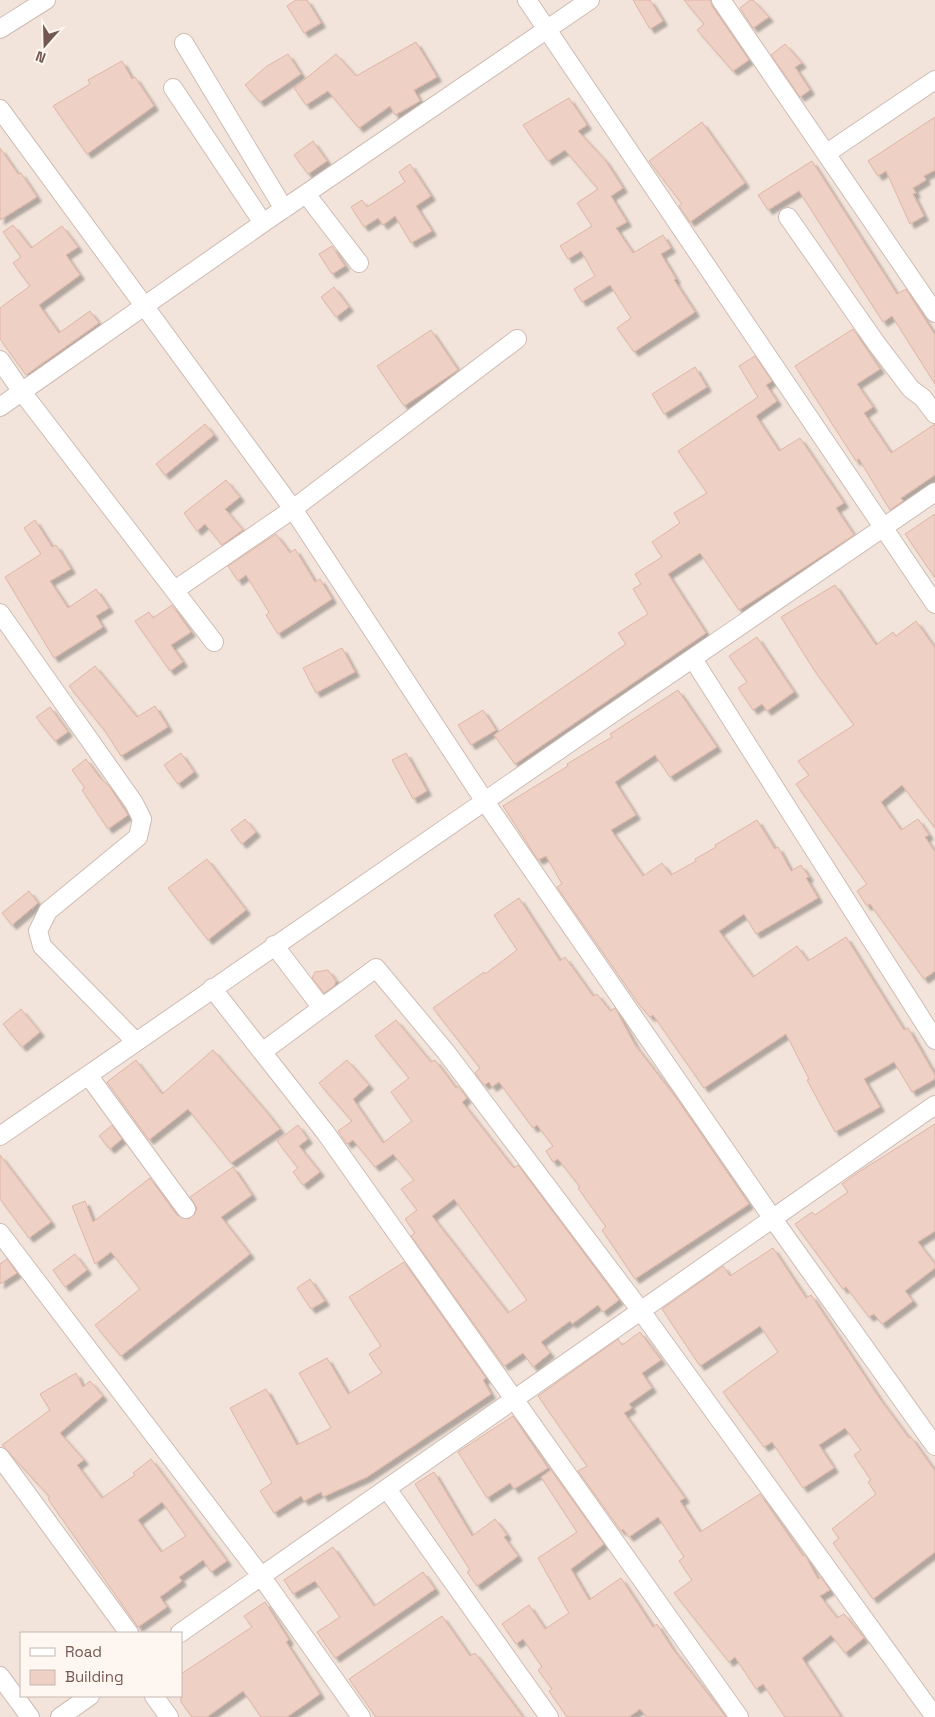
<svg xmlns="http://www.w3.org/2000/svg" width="935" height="1717" font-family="'Space Grotesk',sans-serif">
	<defs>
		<filter id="shadow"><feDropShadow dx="4.5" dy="4.5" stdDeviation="1" flood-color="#0004"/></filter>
	</defs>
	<rect width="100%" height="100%" fill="#fbf3eb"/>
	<!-- residential -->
	<path fill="#f2e4da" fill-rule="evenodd" d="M 0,0 L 935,0 L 935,1717 L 0,1717 ZM 21,1633 L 181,1633 L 181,1696 L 21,1696 Z"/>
	<!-- building -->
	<path fill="#eed0c5" stroke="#dfb5a6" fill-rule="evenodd" filter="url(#shadow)" d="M 296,0 L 307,0 L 321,23 L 304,33 L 287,6 Z
		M 633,0 L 650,0 L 663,21 L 650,29 Z
		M 684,0 L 710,0 L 712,6 L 749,60 L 733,71 L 697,30 L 704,24 Z
		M 750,0 L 753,0 L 769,17 L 753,28 L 740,8 Z
		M 416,42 L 437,77 L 414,90 L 420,101 L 395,115 L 390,106 L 359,128 L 328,91 L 306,105 L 294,88 L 336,54 L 356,76 Z
		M 785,44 L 802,63 L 795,67 L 810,90 L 800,97 L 771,55 Z
		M 288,54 L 301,74 L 260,102 L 245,85 L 267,66 Z
		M 122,61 L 132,79 L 135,77 L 154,106 L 87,154 L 53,106 L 90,84 L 88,80 Z
		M 569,98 L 587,125 L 578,131 L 605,160 L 623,188 L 611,196 L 627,222 L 616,228 L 633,253 L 663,235 L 671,248 L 661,254 L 676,279 L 674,280 L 695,312 L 634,352 L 617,328 L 631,318 L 610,285 L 582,302 L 574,289 L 595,276 L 581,251 L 568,259 L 560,246 L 592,226 L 577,203 L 598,189 L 565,150 L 548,161 L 523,125 Z
		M 935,117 L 935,170 L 924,176 L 926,180 L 913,188 L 916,193 L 913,194 L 924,216 L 910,224 L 886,171 L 878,176 L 868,161 Z
		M 702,122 L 745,183 L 690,222 L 679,206 L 682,204 L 649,161 Z
		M 313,141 L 327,161 L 308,174 L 294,155 Z
		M 0,148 L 18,174 L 21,173 L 37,197 L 0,220 Z
		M 812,161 L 897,294 L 906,289 L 935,335 L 935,384 L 892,316 L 883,322 L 799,191 L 768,210 L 758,195 Z
		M 410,164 L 431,196 L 416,206 L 432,231 L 411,243 L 395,216 L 383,225 L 378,218 L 364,227 L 351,207 L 362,200 L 367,207 L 405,182 L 399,172 Z
		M 13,225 L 31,248 L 62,226 L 78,247 L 66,255 L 80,275 L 39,305 L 59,333 L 90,311 L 99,323 L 26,375 L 0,339 L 0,308 L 30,286 L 13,263 L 21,257 L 3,232 Z
		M 332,246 L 345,266 L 332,274 L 319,254 Z
		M 334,287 L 349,307 L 336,317 L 321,297 Z
		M 853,329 L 880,369 L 857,384 L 873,407 L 864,413 L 891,453 L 935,424 L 935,475 L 901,498 L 903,501 L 890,510 L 859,459 L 856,461 L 795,366 Z
		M 431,330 L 458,370 L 404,406 L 377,366 Z
		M 755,356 L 772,381 L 766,385 L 777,401 L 756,416 L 779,451 L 800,438 L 844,503 L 836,508 L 854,535 L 739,610 L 700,553 L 668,574 L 706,633 L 515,764 L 494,735 L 626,644 L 618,633 L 648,614 L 633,589 L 641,584 L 635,574 L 662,557 L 652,542 L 680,523 L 674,513 L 707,493 L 678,451 L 758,397 L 739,366 Z
		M 695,367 L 707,387 L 664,414 L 652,394 Z
		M 205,424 L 214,435 L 165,475 L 156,464 Z
		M 226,480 L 240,497 L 225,509 L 243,530 L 222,545 L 205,524 L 197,531 L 184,513 Z
		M 935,514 L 935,578 L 905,534 Z
		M 35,520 L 52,547 L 56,545 L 71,569 L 50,581 L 68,608 L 96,589 L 109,608 L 96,616 L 103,627 L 54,658 L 5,577 L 41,554 L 24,528 Z
		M 276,534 L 290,553 L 295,549 L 315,582 L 320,579 L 332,599 L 278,634 L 266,615 L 269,612 L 246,575 L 238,581 L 228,566 Z
		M 835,585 L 876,645 L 893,632 L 896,636 L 916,621 L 935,648 L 935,828 L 902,785 L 881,802 L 901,830 L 918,819 L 929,835 L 925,837 L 935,852 L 935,971 L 924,979 L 870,904 L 867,906 L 857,891 L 867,884 L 796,784 L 809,775 L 798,761 L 854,725 L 814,670 L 781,617 Z
		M 172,605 L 191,632 L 171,645 L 183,662 L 170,671 L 135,621 L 149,612 L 153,618 Z
		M 757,637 L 794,692 L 767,711 L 762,704 L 753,710 L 738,688 L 747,682 L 729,656 Z
		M 342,648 L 355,672 L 316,693 L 303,668 Z
		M 95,666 L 137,717 L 155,706 L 168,727 L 121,756 L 105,731 L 69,686 Z
		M 678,690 L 717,747 L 670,777 L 655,755 L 615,782 L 636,815 L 611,830 L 643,876 L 662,863 L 671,875 L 696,861 L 695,859 L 716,847 L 715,845 L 757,820 L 775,849 L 778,847 L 791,871 L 801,865 L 809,877 L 806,878 L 818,898 L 756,934 L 744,914 L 719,931 L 753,977 L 797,946 L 808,961 L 846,937 L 904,1030 L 908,1028 L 935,1075 L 935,1079 L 912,1092 L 894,1062 L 864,1079 L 880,1107 L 835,1132 L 807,1080 L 809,1079 L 786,1034 L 704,1088 L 653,1015 L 650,1017 L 638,1003 L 557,887 L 562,884 L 546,856 L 538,860 L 503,806 L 568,766 L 567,764 L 612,737 L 610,734 Z
		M 50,707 L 68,732 L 55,741 L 36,717 Z
		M 483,710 L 496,730 L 471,745 L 458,725 Z
		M 181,753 L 194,772 L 178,784 L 164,765 Z
		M 406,753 L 427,791 L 413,799 L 392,760 Z
		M 86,759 L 100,778 L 109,786 L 128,815 L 108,829 L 82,790 L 85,788 L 72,770 Z
		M 245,819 L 256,832 L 242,844 L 231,830 Z
		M 207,859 L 246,910 L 208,940 L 168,888 Z
		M 29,891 L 38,903 L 12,925 L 2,913 Z
		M 519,898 L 560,961 L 565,957 L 593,996 L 597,994 L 610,1011 L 615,1008 L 635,1045 L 677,1099 L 749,1204 L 635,1279 L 602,1230 L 606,1227 L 578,1188 L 580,1187 L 558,1159 L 553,1162 L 546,1151 L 553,1146 L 537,1125 L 533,1128 L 499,1082 L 492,1087 L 489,1082 L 484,1085 L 475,1073 L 480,1068 L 433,1008 L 484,972 L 485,974 L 517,950 L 494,915 Z
		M 328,970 L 336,981 L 334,986 L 324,993 L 312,978 L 315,972 Z
		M 21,1009 L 40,1032 L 22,1047 L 3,1024 Z
		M 396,1020 L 431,1062 L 435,1060 L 456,1088 L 458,1086 L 467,1098 L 462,1102 L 512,1166 L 514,1168 L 518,1165 L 619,1300 L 603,1312 L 598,1305 L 572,1324 L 570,1321 L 541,1342 L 550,1353 L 533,1367 L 523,1353 L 504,1366 L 411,1236 L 415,1233 L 405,1219 L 417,1210 L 401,1189 L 414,1180 L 393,1154 L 375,1167 L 353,1140 L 347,1144 L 338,1131 L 352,1121 L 319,1083 L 347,1060 L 369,1085 L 353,1099 L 383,1143 L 412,1121 L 391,1092 L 409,1078 L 375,1036 ZM 454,1199 L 527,1300 L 508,1313 L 432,1216 Z
		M 213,1050 L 265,1110 L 280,1129 L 231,1163 L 188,1109 L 149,1140 L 107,1082 L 136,1060 L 162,1094 Z
		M 935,1124 L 935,1231 L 918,1242 L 935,1264 L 935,1268 L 905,1291 L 913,1301 L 882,1324 L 874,1314 L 869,1317 L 846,1287 L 843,1289 L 795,1224 L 812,1212 L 815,1215 L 848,1192 L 842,1184 L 857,1173 Z
		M 112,1125 L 122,1139 L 110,1149 L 99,1136 Z
		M 298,1125 L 308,1139 L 299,1146 L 320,1172 L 303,1185 L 293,1172 L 298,1168 L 277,1141 Z
		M 0,1155 L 51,1222 L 29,1238 L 0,1199 Z
		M 233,1167 L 252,1195 L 221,1217 L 250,1254 L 121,1356 L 95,1325 L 140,1289 L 111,1252 L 95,1264 L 72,1206 L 85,1201 L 93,1222 L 150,1178 L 177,1215 L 188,1219 L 195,1214 L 197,1208 L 190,1197 Z
		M 773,1248 L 806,1298 L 811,1295 L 880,1399 L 909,1438 L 911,1437 L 935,1471 L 935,1552 L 873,1599 L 833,1543 L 839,1538 L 832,1529 L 876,1494 L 868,1482 L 871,1480 L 854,1455 L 861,1450 L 845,1428 L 819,1445 L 834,1468 L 803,1488 L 772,1442 L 764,1447 L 723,1392 L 778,1352 L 760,1326 L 700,1366 L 662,1309 L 723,1266 L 730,1276 Z
		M 75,1254 L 87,1270 L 65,1287 L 53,1270 Z
		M 7,1259 L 17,1273 L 0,1284 L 0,1264 Z
		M 404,1262 L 486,1378 L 483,1380 L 491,1394 L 367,1477 L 323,1497 L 321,1492 L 304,1501 L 301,1496 L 274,1513 L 260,1491 L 272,1483 L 230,1408 L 266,1389 L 297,1445 L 331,1428 L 299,1373 L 327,1358 L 348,1394 L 382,1373 L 369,1354 L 381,1346 L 349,1297 Z
		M 310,1279 L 325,1301 L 311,1309 L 297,1288 Z
		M 640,1332 L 661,1360 L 642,1373 L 652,1388 L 629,1404 L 632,1408 L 624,1413 L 685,1498 L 680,1501 L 700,1532 L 760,1494 L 803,1556 L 805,1555 L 818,1579 L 821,1577 L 830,1590 L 820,1596 L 837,1618 L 844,1614 L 864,1638 L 845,1653 L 831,1635 L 802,1658 L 841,1717 L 785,1717 L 763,1684 L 756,1689 L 735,1657 L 729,1662 L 674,1593 L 692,1580 L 679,1561 L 684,1557 L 658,1517 L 629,1537 L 623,1529 L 621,1531 L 578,1471 L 587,1466 L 538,1396 L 618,1339 L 622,1345 Z
		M 76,1373 L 83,1387 L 90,1381 L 103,1396 L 60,1433 L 84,1460 L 77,1465 L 102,1498 L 135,1475 L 133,1473 L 151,1459 L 227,1561 L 211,1572 L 203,1560 L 179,1577 L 182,1581 L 160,1597 L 167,1607 L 138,1627 L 48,1499 L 50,1497 L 2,1445 L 50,1410 L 40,1394 ZM 162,1502 L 186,1536 L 161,1552 L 138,1520 Z
		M 513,1416 L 548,1468 L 514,1489 L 510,1483 L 487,1498 L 458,1452 Z
		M 551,1470 L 604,1544 L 571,1569 L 589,1600 L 621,1578 L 653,1627 L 657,1624 L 672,1648 L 726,1717 L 647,1717 L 640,1709 L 629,1717 L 567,1717 L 549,1691 L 552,1689 L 538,1670 L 542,1667 L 523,1639 L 516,1644 L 502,1624 L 529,1605 L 545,1629 L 569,1613 L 538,1558 L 577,1532 L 541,1477 Z
		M 434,1472 L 472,1536 L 495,1519 L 507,1535 L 504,1537 L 518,1556 L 477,1586 L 467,1572 L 470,1570 L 415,1484 Z
		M 333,1547 L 374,1606 L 423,1572 L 435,1589 L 335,1658 L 317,1632 L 340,1617 L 315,1581 L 293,1594 L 284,1580 Z
		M 265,1602 L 289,1640 L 286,1642 L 320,1694 L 287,1717 L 261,1717 L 243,1691 L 207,1717 L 192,1717 L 181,1702 L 181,1674 L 252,1627 L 244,1616 Z
		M 442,1616 L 470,1656 L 475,1653 L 523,1717 L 376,1717 L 349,1679 Z"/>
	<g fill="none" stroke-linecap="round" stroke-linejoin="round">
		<!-- minor casing -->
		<g stroke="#cfbcb4" stroke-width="20">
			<path id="minor" d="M 527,0 L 935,604
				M 721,0 L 935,313
				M 0,29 L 46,0
				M 184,43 L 284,209
				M 173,88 L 263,223
				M 0,109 L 293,509 L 484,800 L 773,1219 L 935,1446
				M 827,153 L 935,80
				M 306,194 L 359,263
				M 788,217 L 876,343 L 911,389 L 923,398 L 935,414
				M 0,360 L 22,392 L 214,642
				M 0,407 L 263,223 L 590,0
				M 175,590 L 293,509 L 517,339
				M 0,613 L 134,803 L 142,819 L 138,837 L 48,911 L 38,931 L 42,946 L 136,1042
				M 693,659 L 935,1040
				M 274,945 L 322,1008
				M 212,988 L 325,1132 L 739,1717
				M 262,1052 L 376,968 L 446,1052 L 641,1311 L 935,1717
				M 88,1075 L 186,1209
				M 0,1136 C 310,920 623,706 935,492
				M 0,1233 L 261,1576 L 361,1717
				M 0,1457 L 129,1633
				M 387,1489 L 549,1717
				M 180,1633 L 935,1105
				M 0,1676 L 30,1717
				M 154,1696 L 169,1717
				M 60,1717 L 90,1696"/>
		</g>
		<!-- minor -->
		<use href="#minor" stroke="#fff" stroke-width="18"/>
	</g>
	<!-- legend -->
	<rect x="20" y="1632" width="162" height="65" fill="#fef7f1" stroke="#c7b7b1"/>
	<rect x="30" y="1648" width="25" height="8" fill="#ffffff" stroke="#c7b7b1"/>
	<text x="65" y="1657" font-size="15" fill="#745850">Road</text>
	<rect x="30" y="1670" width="25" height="15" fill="#eed0c5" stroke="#c7b7b1"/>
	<text x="65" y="1682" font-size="15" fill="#745850">Building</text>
	<!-- north arrow -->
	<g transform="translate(45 45) rotate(200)" stroke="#fef7f1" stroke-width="4" paint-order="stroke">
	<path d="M0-4L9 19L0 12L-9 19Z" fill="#745850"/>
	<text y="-8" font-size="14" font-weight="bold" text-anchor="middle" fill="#745850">N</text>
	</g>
</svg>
